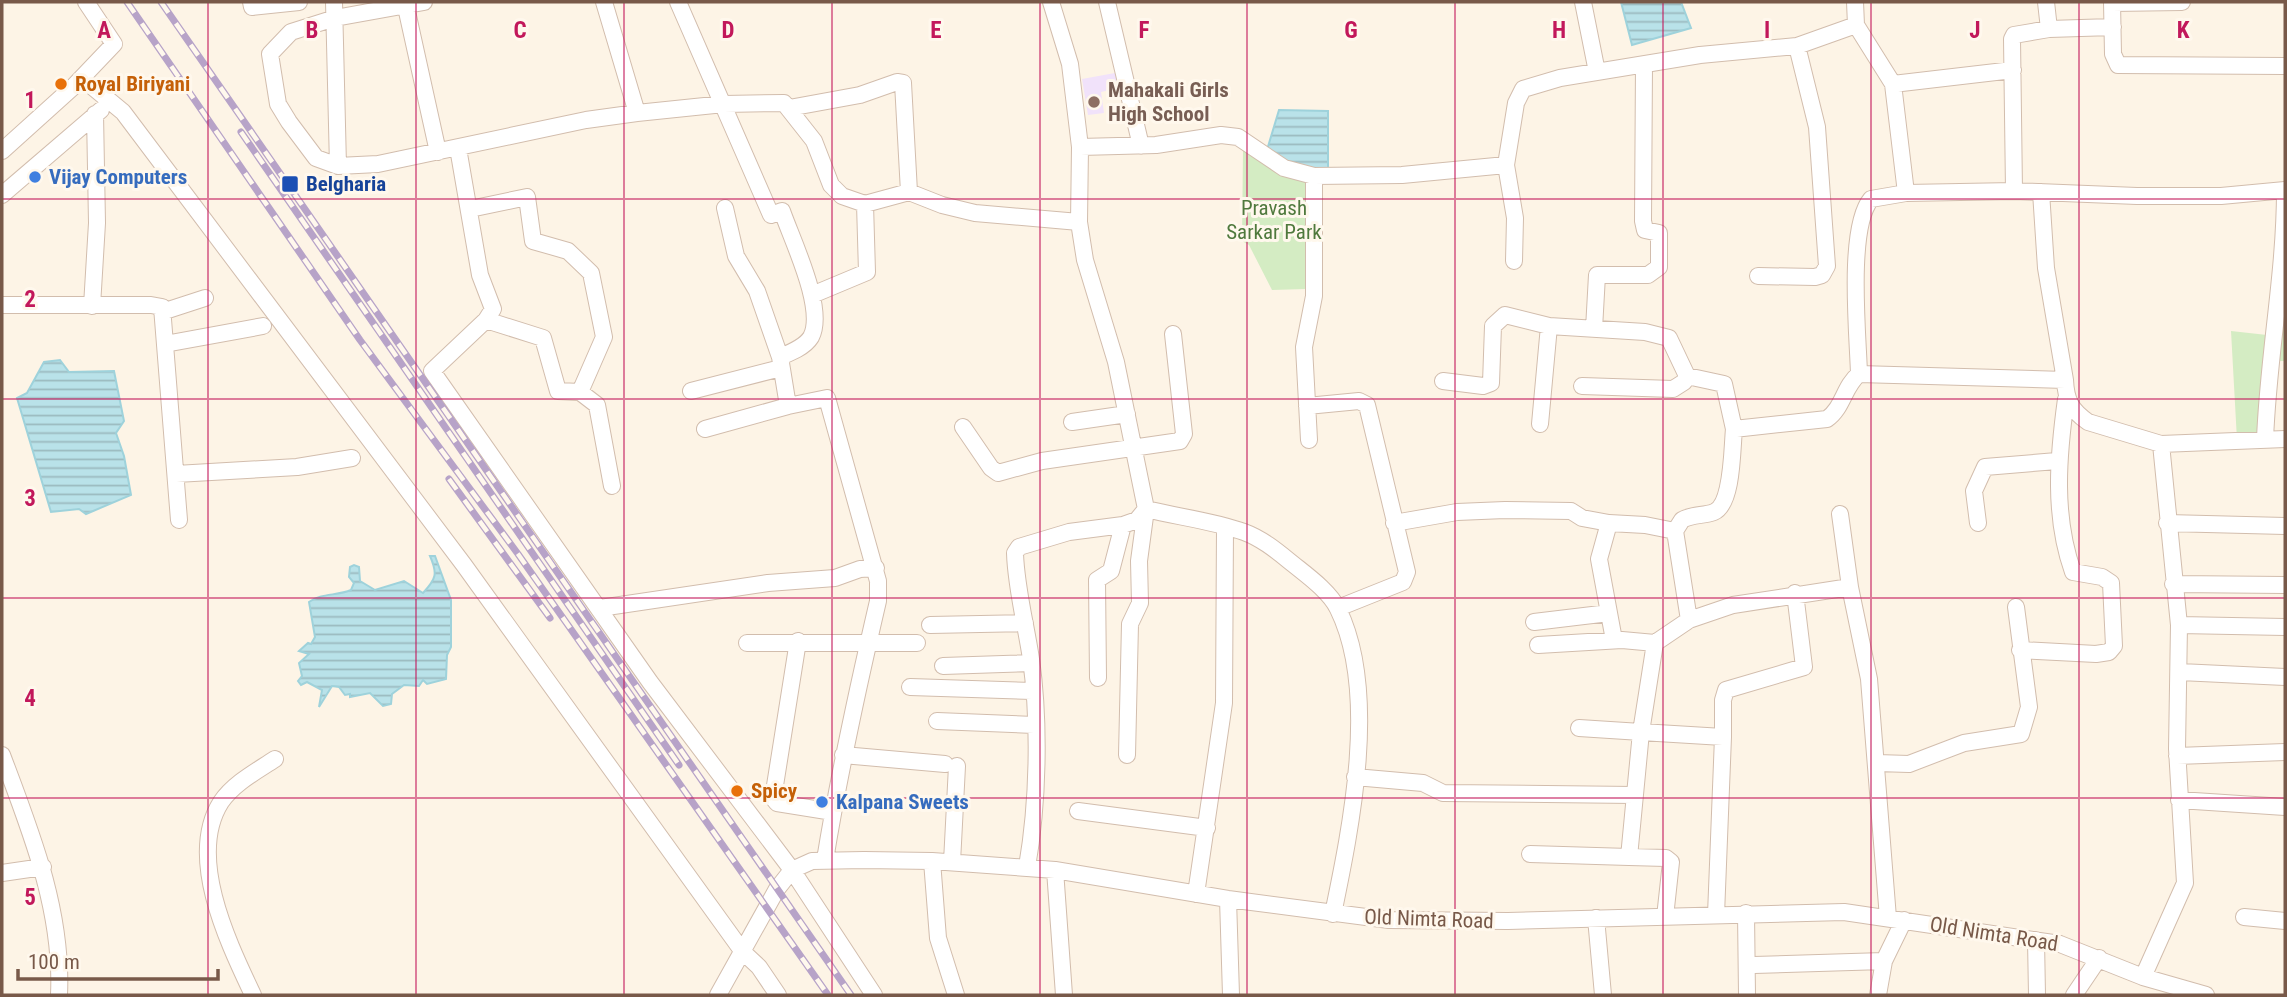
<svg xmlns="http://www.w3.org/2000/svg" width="2287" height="997" font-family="'Roboto Condensed',sans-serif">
	<defs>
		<pattern id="water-rules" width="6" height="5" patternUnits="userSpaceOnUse" patternTransform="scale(1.75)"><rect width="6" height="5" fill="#b9e2e9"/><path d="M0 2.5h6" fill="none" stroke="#9bbabf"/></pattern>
	</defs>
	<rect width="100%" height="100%" fill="#fdf4e6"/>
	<!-- education -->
	<path fill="#f1e2fa" d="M 1115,73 L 1118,88 L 1101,92 L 1104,113 L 1088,115 L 1082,79 Z"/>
	<!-- green -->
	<path fill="#d4ecc3" d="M 1243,150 L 1280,171 L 1307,177 L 1306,289 L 1272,290 L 1249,245 L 1242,241 Z
		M 2285,319 L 2285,361 L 2277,361 L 2265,440 L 2237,440 L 2231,331 L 2267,335 L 2271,320 Z"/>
	<!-- water -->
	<path fill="url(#water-rules)" stroke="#9ed2db" stroke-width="2" d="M 1621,2 L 1681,2 L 1691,28 L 1632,45 Z
		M 1279,110 L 1328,111 L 1328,172 L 1264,160 Z
		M 60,360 L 69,372 L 114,371 L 124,421 L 116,433 L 124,456 L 131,495 L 86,514 L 79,509 L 51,512 L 17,398 L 27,393 L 44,362 Z
		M 430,556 L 435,556 L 451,600 L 451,647 L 447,655 L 446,679 L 427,684 L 423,680 L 419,686 L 404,685 L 392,694 L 391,704 L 383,706 L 370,693 L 350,697 L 350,694 L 345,695 L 339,687 L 332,686 L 319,707 L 322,690 L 307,682 L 301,685 L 298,681 L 302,676 L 299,663 L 309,654 L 299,651 L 308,643 L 311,644 L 315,637 L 309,602 C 321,593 337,596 351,590 L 354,583 L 349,577 L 350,567 L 354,565 L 359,567 L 360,581 L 375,590 L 404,581 L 423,593 C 436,579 438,574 430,556 Z"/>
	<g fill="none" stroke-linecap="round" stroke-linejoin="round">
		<!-- minor casing -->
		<g stroke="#d2bdad" stroke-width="18">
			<path id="minor" d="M 251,2 L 252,7 L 299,2
				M 334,2 L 338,166
				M 424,2 L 335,18 L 291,32 L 270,54 L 278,104 L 289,122 L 316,158 L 338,166 L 378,164 L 586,120 L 637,113 L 724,104 L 784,103 L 814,141 L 831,185 L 842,196 L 865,204 L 909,192 L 942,205 L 975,213 L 1079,222
				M 604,2 L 637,113
				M 678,2 L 771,215 L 782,211 C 792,240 826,309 811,337 C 805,347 790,353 780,357 L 788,406 L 827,398 L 878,581 L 878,601 C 858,687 839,773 825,860
				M 1051,2 L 1070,64 L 1080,147 L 1079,222 L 1085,260 L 1116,362 L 1146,509 C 1178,517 1214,521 1244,532 C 1263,539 1278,552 1293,564 C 1308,576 1330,592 1338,609 C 1379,692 1351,827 1333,914
				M 1107,2 L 1141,146
				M 1583,2 L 1597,72
				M 1855,2 L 1856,25
				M 2046,2 L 2049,29
				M 2112,2 L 2113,54 L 2118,65 L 2285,66
				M 2112,3 L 2182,2
				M 406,7 L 438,152
				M 82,78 L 123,112 L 464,565 L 743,952 L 759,967 L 778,995
				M 1893,84 L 2013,70
				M 789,108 L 860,95 L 897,82 L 903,83 L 909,192
				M 1080,147 L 1156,145 L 1221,135 L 1238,137 L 1284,168 L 1314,176 L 1402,175 L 1506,165
				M 458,148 L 480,275 L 493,309 L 486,320 L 543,338 L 558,391 L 580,392
				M 2,151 L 73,87 L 114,44 L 86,2
				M 2014,191 L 2012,39 L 2014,35 L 2049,29 L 2113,27
				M 2041,192 L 2046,268 L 2065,380
				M 2,195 L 101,110
				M 725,208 L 736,256 L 757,291 L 780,357
				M 470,209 L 527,197 L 533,241 L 568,251 L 591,273 L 604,337 L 580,392 L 597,405 L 612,486
				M 1514,261 L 1515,218 L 1506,165 L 1516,103 L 1523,89 L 1560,78 L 1700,55 L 1797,46 L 1856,25 L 1893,84 L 1906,193 L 2014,191 L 2137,196 L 2221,196 L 2285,190
				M 1758,276 L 1815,277 L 1822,275 L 1827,266 L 1817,127 L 1797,46
				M 812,295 L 867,272 L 865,204
				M 2,305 L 151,305 L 162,307 L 179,520
				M 92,306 L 97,223 L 95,114
				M 162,312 L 205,298
				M 486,320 L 432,371 L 650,682 L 792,870 L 874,995
				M 1594,329 L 1597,275 L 1648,275 L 1659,267 L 1659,233 L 1645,230 L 1643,221 L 1644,65
				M 165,344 L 263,326
				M 1859,374 C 1858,336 1847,228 1871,199 L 1906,193
				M 1443,381 L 1483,386 L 1491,383 L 1493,326 L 1505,315 L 1549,326 L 1645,332 L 1669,338 L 1687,376 L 1724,384 L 1734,429 L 1827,419 C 1843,408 1844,386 1859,374 L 2065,380 C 2066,401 2071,410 2088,422 L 2161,444 L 2179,625 L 2177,749 L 2185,883 L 2143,977
				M 1582,386 L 1673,389 L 1684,382 L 1687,376
				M 691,391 L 781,368
				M 1307,406 L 1359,401 L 1367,405 L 1407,572 L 1403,582 L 1338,608
				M 1072,422 L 1127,414
				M 1540,424 L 1549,326
				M 963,427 L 991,468 L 998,473 L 1042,461 L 1180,441 L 1184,434 L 1173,334
				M 705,429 L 788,406
				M 1309,440 L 1304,347 L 1314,296 L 1314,176
				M 2265,440 C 2268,356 2285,274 2285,190
				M 2161,444 L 2285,439
				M 176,474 L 297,467 L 352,458
				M 1840,514 L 1850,587 L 1869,679 L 1888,918
				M 1394,523 L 1457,512 L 1505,510 L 1571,511 L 1582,518 L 1609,523 L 1599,559 L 1614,640
				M 1609,523 L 1645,525 L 1675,531
				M 1978,523 L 1974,491 L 1985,467 L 2057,461
				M 2167,523 L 2285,526
				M 2173,584 L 2285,585
				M 600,608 L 768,583 L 835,578 L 860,569 L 876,568
				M 1689,620 L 1733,605 L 1850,587
				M 1534,622 L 1609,613
				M 930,625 L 1025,623
				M 2179,625 L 2285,627
				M 798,641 L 773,798 L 777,803 L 833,812
				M 747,643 L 917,643
				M 1538,645 L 1622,640 L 1655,643
				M 2020,650 L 2096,654 L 2109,652 L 2114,646 L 2111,583 L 2102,577 L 2073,572 C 2053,516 2058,457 2066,399
				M 943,666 L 1031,663
				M 2180,672 L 2285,677
				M 1098,678 L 1097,580 L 1111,571 L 1123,525
				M 910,687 L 1032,691
				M 937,721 L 1034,725
				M 1579,728 L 1641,732 L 1629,857 L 1666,858 L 1671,862 L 1665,917
				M 1723,737 L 1723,700 L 1726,690 L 1804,667 L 1795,593
				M 2,755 C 31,832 63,911 59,995
				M 843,755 L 945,764
				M 1127,755 L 1130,624 L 1140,603 L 1139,561 L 1146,509
				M 2177,756 L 2285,752
				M 1877,763 L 1909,764 L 1964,743 L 2021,734 L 2029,707 L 2016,607
				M 1355,777 L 1423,783 L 1443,793 L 1634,795
				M 2179,800 L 2285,807
				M 1078,811 L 1207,828
				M 1530,854 L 1629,857
				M 932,861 L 938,938 L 956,995
				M 952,862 L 957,766
				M 1027,867 C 1038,804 1040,724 1031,659 C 1026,625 1016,588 1015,553 L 1019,547 L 1069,532 L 1123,525 L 1137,520 L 1146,509
				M 1055,870 L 1064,995
				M 2,873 L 43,867
				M 1196,894 L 1224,703 L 1225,528
				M 1228,899 L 1231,995
				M 1746,913 L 1747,995
				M 1716,915 L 1723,737 L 1641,732 L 1655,643 L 1689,620 L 1675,531 L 1682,520 C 1692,514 1704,516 1714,512 C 1733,504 1732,447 1734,429
				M 2244,917 L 2285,921
				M 1596,918 L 1603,995
				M 2036,940 L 2037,995
				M 1754,965 L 1884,961
				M 253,995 C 229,944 186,857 221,802 C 234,783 257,771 275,759
				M 718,995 L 777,889 L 792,870 L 812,861 L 864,860 L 932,861 L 1055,870 L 1228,899 L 1389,920 L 1508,921 L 1844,912 L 2060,944 L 2143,977 L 2206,995
				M 1878,995 L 1884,961 L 1904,920
				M 2074,995 L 2099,958"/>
		</g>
		<!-- minor -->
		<use href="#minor" stroke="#fff" stroke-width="16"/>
		<!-- rail casing -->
		<g stroke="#b7a3c8" stroke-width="7">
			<path id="rail" d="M 127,2 L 360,340 L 518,554 L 828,995
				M 161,2 L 851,995
				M 241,132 L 679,765
				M 449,479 L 550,618"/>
		</g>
		<!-- rail -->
		<use href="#rail" stroke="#fff8ed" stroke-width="4.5" stroke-dasharray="13" stroke-linecap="butt"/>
	</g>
	<!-- grid -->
	<path fill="none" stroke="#c2185b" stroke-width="2" stroke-opacity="0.55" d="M 208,2 L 208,995M 416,2 L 416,995M 624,2 L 624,995M 832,2 L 832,995M 1040,2 L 1040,995M 1247,2 L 1247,995M 1455,2 L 1455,995M 1663,2 L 1663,995M 1871,2 L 1871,995M 2079,2 L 2079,995M 2,199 L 2285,199M 2,399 L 2285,399M 2,598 L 2285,598M 2,798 L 2285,798"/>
	<!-- markers -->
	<g fill="#e8710a" stroke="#fff8ed" stroke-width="2.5">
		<circle cx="61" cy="84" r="7"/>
		<circle cx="737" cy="791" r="7"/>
	</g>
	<circle fill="#8d6e63" stroke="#fff8ed" stroke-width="2.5" cx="1094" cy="102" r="7"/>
	<g fill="#3f7fe0" stroke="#fff8ed" stroke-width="2.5">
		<circle cx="35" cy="177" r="7"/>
		<circle cx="822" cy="802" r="7"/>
	</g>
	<rect fill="#1a4fb4" stroke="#fff8ed" stroke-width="2.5" x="281" y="175" width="18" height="18" rx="3.5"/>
	<g text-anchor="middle" stroke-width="6" stroke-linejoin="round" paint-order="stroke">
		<!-- food labels -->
		<g font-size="21" font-weight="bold" fill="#c56008" stroke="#fff8ed" text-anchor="start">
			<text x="75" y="91">Royal Biriyani</text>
			<text x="751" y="798">Spicy</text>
		</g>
		<!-- education labels -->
		<g font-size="21" font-weight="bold" fill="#785e54" stroke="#fff8ed" text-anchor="start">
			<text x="1108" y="97">Mahakali Girls<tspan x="1108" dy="24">High School</tspan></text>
		</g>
		<!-- shop labels -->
		<g font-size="21" font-weight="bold" fill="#366cbe" stroke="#fff8ed" text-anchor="start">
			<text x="49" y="184">Vijay Computers</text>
			<text x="836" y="809">Kalpana Sweets</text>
		</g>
		<!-- transit labels -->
		<g font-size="21" font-weight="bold" fill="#164399" stroke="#fff8ed" text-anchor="start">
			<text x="306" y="191">Belgharia</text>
		</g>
		<!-- park labels -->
		<g font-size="21" fill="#4f793d" stroke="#fff8ed">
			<text x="1274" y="215">Pravash<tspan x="1274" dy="24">Sarkar Park</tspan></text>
		</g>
		<!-- street labels -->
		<g font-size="21" fill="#785949" stroke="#fff8ed">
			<text transform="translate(1429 919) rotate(2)" y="7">Old Nimta Road</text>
			<text transform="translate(1994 934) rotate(9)" y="7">Old Nimta Road</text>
		</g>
	</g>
	<g font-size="23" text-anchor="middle" font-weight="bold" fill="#c2185b" stroke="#fff8ed" stroke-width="6" stroke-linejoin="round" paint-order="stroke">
		<text x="104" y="38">A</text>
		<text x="312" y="38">B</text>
		<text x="520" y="38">C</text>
		<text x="728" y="38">D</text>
		<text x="936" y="38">E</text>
		<text x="1144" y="38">F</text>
		<text x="1351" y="38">G</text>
		<text x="1559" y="38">H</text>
		<text x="1767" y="38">I</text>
		<text x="1975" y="38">J</text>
		<text x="2183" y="38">K</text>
		<text x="30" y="108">1</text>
		<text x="30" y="307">2</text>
		<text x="30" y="506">3</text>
		<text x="30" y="706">4</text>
		<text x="30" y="905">5</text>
	</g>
	<!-- border -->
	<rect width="2287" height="997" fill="none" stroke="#785949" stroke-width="7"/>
	<!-- scale -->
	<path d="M18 969v10h200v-10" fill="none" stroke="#785949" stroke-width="3.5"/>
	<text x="28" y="969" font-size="21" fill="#785949" stroke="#fff8ed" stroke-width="5" paint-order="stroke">100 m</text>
</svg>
